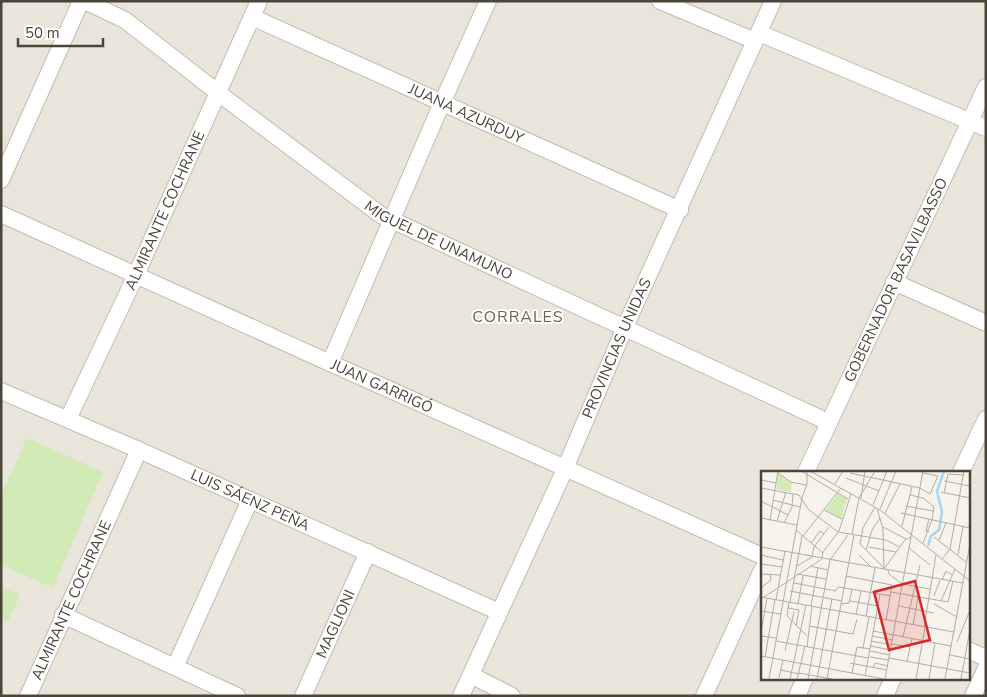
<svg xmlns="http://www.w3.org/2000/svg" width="987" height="697" font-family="'Nunito Sans',sans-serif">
	<rect width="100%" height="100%" fill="#f6f3ec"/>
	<!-- residential -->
	<path fill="#eae5da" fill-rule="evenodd" d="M 1,1 L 986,1 L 986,696 L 1,696 ZM 762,472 L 968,472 L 968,678 L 762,678 Z"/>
	<!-- grass -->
	<path fill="#d2eab5" d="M 27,438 L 103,472 L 53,588 L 1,565 L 1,496 Z
		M 1,587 L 20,594 L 8,622 L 1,619 Z"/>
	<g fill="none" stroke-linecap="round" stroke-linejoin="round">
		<!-- minor casing -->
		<g stroke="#c2bbae" stroke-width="18">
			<g id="minor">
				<path id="s1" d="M 85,1 L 125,20 L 217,92 L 381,215 L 828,422"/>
				<path d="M 660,1 L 755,41"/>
				<path id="s2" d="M 252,17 L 680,210"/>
				<path d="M 759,33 L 986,128"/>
				<path d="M 1,180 L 81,1"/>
				<path id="s3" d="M 1,214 L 330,363 L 762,556"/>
				<path d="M 894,282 L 986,323"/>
				<path d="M 330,363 L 442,103 L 488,1"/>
				<path id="s4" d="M 1,391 L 139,450 L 499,612"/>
				<path id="s5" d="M 68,419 L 136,275 L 259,1"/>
				<path id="s6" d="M 806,472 L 986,87"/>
				<path d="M 961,472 L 986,419"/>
				<path d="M 63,615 L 237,696"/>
				<path d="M 968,650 L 986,658"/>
				<path d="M 175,667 L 250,500"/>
				<path d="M 471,675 L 512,696"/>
				<path id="s7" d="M 28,696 L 139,450"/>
				<path id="s8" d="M 303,696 L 368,552"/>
				<path id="s9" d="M 461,696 L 561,478 L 625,327 L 773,1"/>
				<path d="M 704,696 L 762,570"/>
				<path d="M 797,696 L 805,678"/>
				<path d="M 885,696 L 893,678"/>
				<path d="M 973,696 L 986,668"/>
			</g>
		</g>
		<!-- minor -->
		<use href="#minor" stroke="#fff" stroke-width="16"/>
	</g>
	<g text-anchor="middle" stroke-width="4" stroke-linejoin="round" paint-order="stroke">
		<!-- street labels -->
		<g font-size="15" fill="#4b4439" stroke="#fff">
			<text dy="5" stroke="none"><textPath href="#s2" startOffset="235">JUANA AZURDUY</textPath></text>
			<text dy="5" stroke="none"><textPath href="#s5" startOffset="230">ALMIRANTE COCHRANE</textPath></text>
			<text dy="5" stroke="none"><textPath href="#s1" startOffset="429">MIGUEL DE UNAMUNO</textPath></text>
			<text dy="5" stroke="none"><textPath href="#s6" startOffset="212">GOBERNADOR BASAVILBASSO</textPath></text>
			<text dy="5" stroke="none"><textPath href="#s9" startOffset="381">PROVINCIAS UNIDAS</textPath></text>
			<text dy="5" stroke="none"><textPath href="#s3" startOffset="418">JUAN GARRIGÓ</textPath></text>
			<text dy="5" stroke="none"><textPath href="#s4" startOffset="272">LUIS SÁENZ PEÑA</textPath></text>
			<text dy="5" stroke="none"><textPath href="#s7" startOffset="105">ALMIRANTE COCHRANE</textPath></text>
			<text dy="5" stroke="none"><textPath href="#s8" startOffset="79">MAGLIONI</textPath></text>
		</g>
		<!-- neighbourhood labels -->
		<g font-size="16" letter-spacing="1" fill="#6e6250" stroke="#fff">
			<text x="518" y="322">CORRALES</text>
		</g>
	</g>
	<!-- overview -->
	<g transform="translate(761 471)">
		<rect width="209" height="209" fill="#f6f3ec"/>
		<path d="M 17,3 L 31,12 L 30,21 L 15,18 Z" fill="#d2eab5"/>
		<path d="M 77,23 L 86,28 L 80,48 L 64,39 Z" fill="#d2eab5"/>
		<path fill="none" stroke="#a9d4f2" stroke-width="2.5" d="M 167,75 L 170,65 L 178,59 L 181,41 L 176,20 L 183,0"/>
		<path fill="none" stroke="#b2ada4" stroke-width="1" d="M 40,0 L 87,28M 49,0 L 119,39 L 209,110M 17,2 L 30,11 L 45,14M 89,2 L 159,17M 85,7 L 118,20M 0,9 L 15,12M 183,10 L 209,15M 74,13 L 82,0M 0,17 L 38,24 L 47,38 L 77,61 L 125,69 L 138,76M 159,17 L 169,23 L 177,5 L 162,2M 180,21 L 209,27M 183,22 L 187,3 L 203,4M 149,24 L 162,27 L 173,36 L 171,49M 100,27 L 104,0M 12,29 L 39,36M 0,30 L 27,44M 112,34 L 126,0M 145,35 L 172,40M 114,36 L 102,57 L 99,73 L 123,97M 116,37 L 122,58 L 123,98M 119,38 L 135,0M 63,39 L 81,48M 124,42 L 139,13M 140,42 L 209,57M 0,47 L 36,54M 9,49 L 17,0M 16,50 L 25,21M 23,52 L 31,36 L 32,23M 141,55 L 151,16M 122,56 L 145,68M 35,59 L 62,82M 168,61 L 165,60 L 168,48M 91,63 L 98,27 L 114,0M 42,65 L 80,17M 173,66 L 205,91M 178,69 L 185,52M 50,72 L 59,60 L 63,63M 162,72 L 171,49M 0,76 L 202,112M 108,76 L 135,81M 148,77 L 169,94M 105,79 L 111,59 L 119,47M 0,84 L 22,89M 98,84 L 109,95M 197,84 L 202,55M 61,87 L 62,81 L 78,60 L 90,23M 182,87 L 189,78 L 203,0M 0,93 L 21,96M 36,95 L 51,86 L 53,76 L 68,56M 49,95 L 67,99M 123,98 L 144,69 L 150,66M 127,99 L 128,103 L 141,113 L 169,118M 0,103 L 19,104M 36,103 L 65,108M 85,105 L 131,114 L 125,149M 181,109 L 185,100 L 191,104M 33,112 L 75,120M 0,117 L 10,109 L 9,103M 29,120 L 81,130M 73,120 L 78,116 L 130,125M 130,121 L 187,131 L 192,110M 173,125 L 179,109M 0,126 L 193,161M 3,126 L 61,88M 15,129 L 24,80M 89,130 L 117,135M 180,130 L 194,98M 28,131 L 26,145 L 46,165M 29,131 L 41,65M 37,133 L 42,105M 80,133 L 88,132 L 91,118M 173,133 L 196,146M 50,135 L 57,97M 138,135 L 173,142M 27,137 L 38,139 L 35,155M 0,140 L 20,143M 95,143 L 100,120M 105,145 L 114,97M 152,154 L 157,126M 48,155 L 92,163 L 96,148M 163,156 L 175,84M 112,160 L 190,175M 0,161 L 6,127M 0,165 L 15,167M 111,165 L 132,169M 142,166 L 159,94M 15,170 L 107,187M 110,170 L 131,174M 196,171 L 209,139M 131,173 L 149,176M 109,175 L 130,179M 46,176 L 51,135M 102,177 L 108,146M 24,180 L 33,141M 109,180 L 129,184M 189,184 L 209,188M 0,185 L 123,208M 4,186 L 14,128M 109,186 L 128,189M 128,187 L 209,202M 146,190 L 151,168M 89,192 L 126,199M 112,197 L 114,192 L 127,195M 20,199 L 38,203M 38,202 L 71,208M 91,202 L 96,176 L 109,178M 104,205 L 119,123M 18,207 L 22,189M 8,208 L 41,27 L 46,13 L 46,0M 29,208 L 45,134M 36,208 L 44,175M 47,208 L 69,89 L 87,64M 56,208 L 71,128M 66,208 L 93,64M 124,208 L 162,0M 155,208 L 164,156M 168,208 L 174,172M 184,208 L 209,73M 200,208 L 209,158"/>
		<path fill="#d62828" fill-opacity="0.15" stroke="#d62828" stroke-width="2.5" d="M 154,110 L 169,169 L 128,179 L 113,121 Z"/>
		<rect width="209" height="209" fill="none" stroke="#4b4439" stroke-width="2.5"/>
	</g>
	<!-- border -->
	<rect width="987" height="697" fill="none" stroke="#4b4439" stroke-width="5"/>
	<!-- scale -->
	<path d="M18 38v8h85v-8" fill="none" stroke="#4b4439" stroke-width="2.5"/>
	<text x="25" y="38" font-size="15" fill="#4b4439" stroke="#ffffff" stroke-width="4" paint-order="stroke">50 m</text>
</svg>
